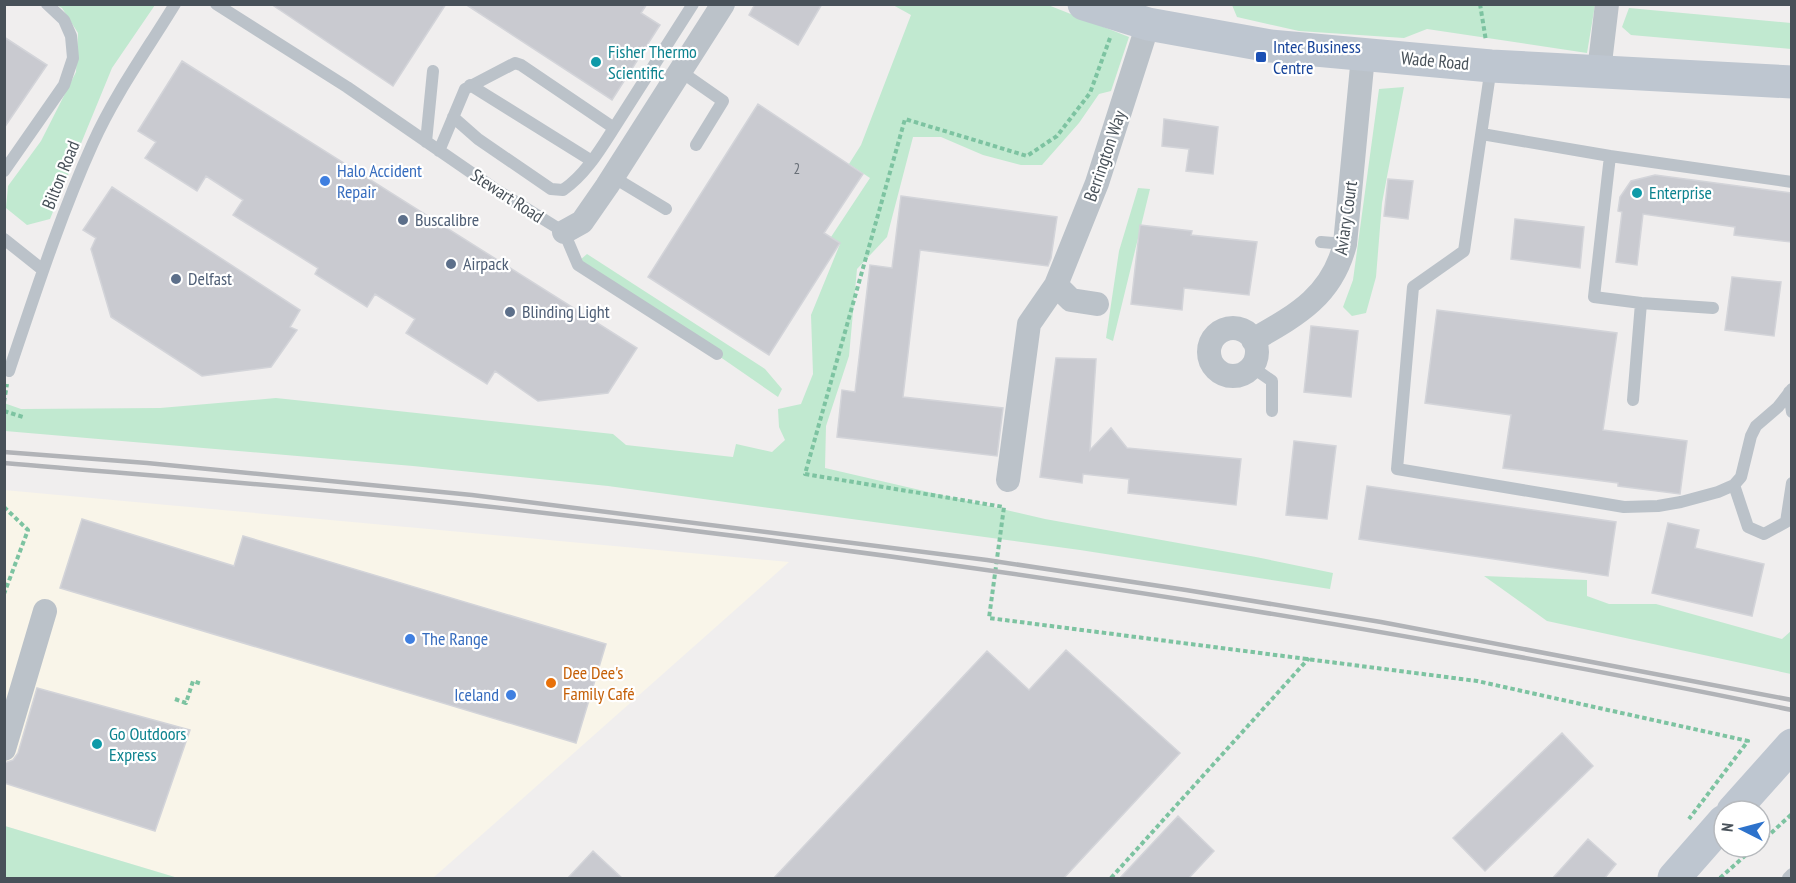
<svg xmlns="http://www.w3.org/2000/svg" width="1796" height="883" font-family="'PT Sans Narrow',sans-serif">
	<rect width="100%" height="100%" fill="#f0eeee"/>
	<!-- commercial -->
	<path fill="#f9f5e9" d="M 4,490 L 789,562 L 433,878 L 178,878 L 5,826 Z"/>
	<!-- green -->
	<path fill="#c1e9d0" d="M 56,5 L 155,5 L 112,68 L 50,219 L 27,225 L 6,208 L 8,186 L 41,141 L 76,72 L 78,33 L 62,8 Z
		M 893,5 L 1048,5 L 1129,37 L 1111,91 L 1099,94 L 1079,123 L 1042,165 L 1021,165 L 983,155 L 941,137 L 913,137 L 887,237 L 857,269 L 849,356 L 826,426 L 825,468 L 1045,519 L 1256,557 L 1333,573 L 1330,589 L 1080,550 L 608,486 L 413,466 L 5,431 L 4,403 L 21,409 L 160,408 L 276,398 L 613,434 L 626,445 L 733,457 L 736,444 L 772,452 L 785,440 L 779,427 L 778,409 L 801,404 L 813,374 L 811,315 L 840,244 L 831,237 L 870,178 L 849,164 L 861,145 L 911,15 Z
		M 1232,5 L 1595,5 L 1587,53 L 1427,29 L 1404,38 L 1299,31 L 1237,17 Z
		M 1629,8 L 1791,23 L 1791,49 L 1631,35 L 1622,27 Z
		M 1404,87 L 1382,203 L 1376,277 L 1366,313 L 1352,316 L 1343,307 L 1353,280 L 1379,89 Z
		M 1138,188 L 1150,189 L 1113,341 L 1106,338 L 1119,251 Z
		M 587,254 L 765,369 L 782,389 L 778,397 L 580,260 Z
		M 1484,576 L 1587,580 L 1587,596 L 1609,604 L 1656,604 L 1782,639 L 1791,631 L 1791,674 L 1547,621 Z
		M 5,826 L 178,878 L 5,878 Z"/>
	<!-- building -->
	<path fill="#c9cad0" stroke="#d3d4d9" stroke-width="1.5" d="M 271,4 L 446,4 L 393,86 Z
		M 465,4 L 647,4 L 641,13 L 660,25 L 612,100 Z
		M 755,4 L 822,4 L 798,45 L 749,15 Z
		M 4,37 L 47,65 L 4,128 Z
		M 182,61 L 637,348 L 608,393 L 538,401 L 495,371 L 487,384 L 406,333 L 415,319 L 375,294 L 367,307 L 315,274 L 318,268 L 233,215 L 243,200 L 206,176 L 197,191 L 145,158 L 156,142 L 138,131 Z
		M 758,104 L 863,174 L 824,233 L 840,243 L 769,355 L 648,277 Z
		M 1164,119 L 1218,127 L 1213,174 L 1186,171 L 1189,149 L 1162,146 Z
		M 1655,175 L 1791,193 L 1791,242 L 1734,235 L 1735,227 L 1643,214 L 1637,265 L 1616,262 L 1622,212 L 1618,211 L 1620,197 L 1631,181 Z
		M 1388,179 L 1413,181 L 1408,219 L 1384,216 Z
		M 112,187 L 300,310 L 290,327 L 297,330 L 271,367 L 202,376 L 111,317 L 91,249 L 96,238 L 83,230 Z
		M 901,196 L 1057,217 L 1051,258 L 1048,266 L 920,250 L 903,397 L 1003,408 L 997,456 L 837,437 L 842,390 L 855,392 L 870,265 L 892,268 Z
		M 1515,219 L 1584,227 L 1580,268 L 1511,259 Z
		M 1140,225 L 1192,231 L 1191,235 L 1257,242 L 1249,295 L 1184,288 L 1182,310 L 1131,304 Z
		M 1732,277 L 1781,282 L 1774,336 L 1725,330 Z
		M 1437,310 L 1617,333 L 1603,430 L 1687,441 L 1680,494 L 1618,486 L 1618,483 L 1503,468 L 1511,415 L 1425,403 Z
		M 1311,326 L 1358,331 L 1351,397 L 1304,392 Z
		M 1056,358 L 1096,359 L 1090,450 L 1111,428 L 1127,448 L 1241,459 L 1236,505 L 1128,493 L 1129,479 L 1083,474 L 1082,483 L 1040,477 Z
		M 1294,441 L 1336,446 L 1327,519 L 1286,515 Z
		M 1367,486 L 1616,522 L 1608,576 L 1359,539 Z
		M 82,519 L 234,566 L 243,536 L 606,644 L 576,743 L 60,588 Z
		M 1668,523 L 1699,530 L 1695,548 L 1764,564 L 1752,616 L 1652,593 Z
		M 1066,650 L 1180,753 L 1063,879 L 773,879 L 987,651 L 1029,690 Z
		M 37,688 L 190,730 L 155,831 L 4,783 L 4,763 L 13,760 L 18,753 Z
		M 1562,733 L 1593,766 L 1485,871 L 1453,838 Z
		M 1178,816 L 1214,851 L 1188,879 L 1119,879 Z
		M 1588,839 L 1616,864 L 1604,879 L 1552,879 Z
		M 593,851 L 623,879 L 567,879 Z"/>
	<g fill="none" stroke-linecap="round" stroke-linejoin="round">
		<!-- path -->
		<path stroke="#7dc3a1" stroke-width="4" stroke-dasharray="4.5 3" stroke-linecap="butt" d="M 1480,4 L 1486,41
			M 1110,38 L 1090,93 L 1057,136 L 1027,156 L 905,119 L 805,474 L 1004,507 L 989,618 L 1477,681 L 1748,741 L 1689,819
			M 4,402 L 7,384
			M 4,411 L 23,417
			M 4,507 L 28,530 L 4,594
			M 175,699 L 186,703 L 193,681 L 202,684
			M 1760,843 L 1792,814
			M 1111,878 L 1309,658
			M 1720,878 L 1755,847"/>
		<!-- lane -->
		<path stroke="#bbc2c9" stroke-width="12" d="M 216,4 L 347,87 L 495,189 L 564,232 L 578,265 L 717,354
			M 1491,67 L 1464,251 L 1413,287 L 1397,469 L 1624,507 L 1658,506 L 1681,502 L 1718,492 L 1734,485 L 1741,477 L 1751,436 L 1756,426 L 1778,407 L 1792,389
			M 680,71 L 723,101 L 696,145
			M 470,85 L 592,161
			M 453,117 L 478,139 L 551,189 L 563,190 C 585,175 600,150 614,128
			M 1482,134 L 1610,156 L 1594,297 L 1641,303 L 1633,400
			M 426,142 L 433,71
			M 439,151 L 465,89 L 515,63 L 521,65 L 614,128 L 693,4
			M 1610,156 L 1792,182
			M 4,171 L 64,85 L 73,58 L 71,36 L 64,20 L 47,4
			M 613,177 L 666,209
			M 4,239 L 43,270
			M 1321,242 L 1345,244
			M 1641,303 L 1713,308
			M 1252,367 L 1272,381 L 1272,411
			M 9,371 C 35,294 60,216 93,143 C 115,94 147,50 175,4
			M 1789,392 L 1792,412
			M 1734,485 L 1748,527 L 1764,534 L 1786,522 L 1792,483
			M 1788,878 L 1792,874"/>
		<!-- street -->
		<path stroke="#bbc2c9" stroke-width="24" d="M 1599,71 L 1607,4
			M 564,232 L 582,222 L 607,186 L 723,4
			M 1056,285 L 1071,300 L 1097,304
			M1209 352a24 24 0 1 1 48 0a24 24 0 1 1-48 0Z
			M 1253,340 C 1297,315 1332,296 1345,244 L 1363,56
			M 1008,480 L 1029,324 L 1056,285 L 1097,183 L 1148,24
			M 4,749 L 45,611"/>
		<!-- secondary -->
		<path stroke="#bec6d0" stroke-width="33" d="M 1084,4 L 1148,24 L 1270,46 L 1491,66 L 1792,82
			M 1733,811 L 1792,745
			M 1674,878 L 1724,821"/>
		<!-- rail -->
		<path stroke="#b1b3b7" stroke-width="4.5" d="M 4,452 L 147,463 L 472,495 L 987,560 L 1186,590 L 1381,622 L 1792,700
			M 4,463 C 155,476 306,487 456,503 C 904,552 1351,619 1792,710"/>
	</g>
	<!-- markers -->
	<rect fill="#1a4fb4" stroke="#fff" stroke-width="2" x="1255" y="51" width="12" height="12" rx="3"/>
	<g fill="#0f9aa8" stroke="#fff" stroke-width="2">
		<circle cx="596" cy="62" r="6"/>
		<circle cx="1637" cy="193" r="6"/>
		<circle cx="97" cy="744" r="6"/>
	</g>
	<g fill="#3f7fe0" stroke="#fff" stroke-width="2">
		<circle cx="325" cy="181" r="6"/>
		<circle cx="410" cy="639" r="6"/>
		<circle cx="511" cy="695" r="6"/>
	</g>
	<g fill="#5c6f8a" stroke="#fff" stroke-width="2">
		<circle cx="403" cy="220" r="6"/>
		<circle cx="451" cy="264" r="6"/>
		<circle cx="176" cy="279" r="6"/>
		<circle cx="510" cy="312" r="6"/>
	</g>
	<circle fill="#e8710a" stroke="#fff" stroke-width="2" cx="551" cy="683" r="6"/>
	<g text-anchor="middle" stroke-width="4.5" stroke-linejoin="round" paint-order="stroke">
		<!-- number labels -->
		<g font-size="15" fill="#686f77">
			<text x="797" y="174">2</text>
		</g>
		<!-- transit labels -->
		<g font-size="18" fill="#164399" stroke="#fff" text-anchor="start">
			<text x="1273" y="53">Intec Business<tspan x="1273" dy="21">Centre</tspan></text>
		</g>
		<!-- culture labels -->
		<g font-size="18" fill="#0d838f" stroke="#fff" text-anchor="start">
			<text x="608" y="58">Fisher Thermo<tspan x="608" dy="21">Scientific</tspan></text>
			<text x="1649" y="199">Enterprise</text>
			<text x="109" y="740">Go Outdoors<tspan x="109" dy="21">Express</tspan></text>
		</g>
		<!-- street labels -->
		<g font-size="18" fill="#485159" stroke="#fff">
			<text transform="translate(1435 61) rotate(5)" y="6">Wade Road</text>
			<text transform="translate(1105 156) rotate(-71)" y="6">Berrington Way</text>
			<text transform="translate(61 175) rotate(-68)" y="6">Bilton Road</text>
			<text transform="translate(507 196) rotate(33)" y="6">Stewart Road</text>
			<text transform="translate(1346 218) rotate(-82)" y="6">Aviary Court</text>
		</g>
		<!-- shop labels -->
		<g font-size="18" fill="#366cbe" stroke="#fff" text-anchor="start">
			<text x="337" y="177">Halo Accident<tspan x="337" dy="21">Repair</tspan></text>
			<text x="422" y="645">The Range</text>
			<text x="499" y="701" text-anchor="end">Iceland</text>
		</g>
		<!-- service labels -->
		<g font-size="18" fill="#4e5e75" stroke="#fff" text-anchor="start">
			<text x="415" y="226">Buscalibre</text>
			<text x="463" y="270">Airpack</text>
			<text x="188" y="285">Delfast</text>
			<text x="522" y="318">Blinding Light</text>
		</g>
		<!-- food labels -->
		<g font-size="18" fill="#c56008" stroke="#fff" text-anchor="start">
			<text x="563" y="679">Dee Dee's<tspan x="563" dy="21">Family Café</tspan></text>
		</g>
	</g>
	<!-- border -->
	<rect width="1796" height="883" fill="none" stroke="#485159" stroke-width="12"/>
	<!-- north arrow -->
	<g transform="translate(1742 829) rotate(276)"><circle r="28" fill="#ffffff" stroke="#b6b9bd" stroke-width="1.5"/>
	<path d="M0-4.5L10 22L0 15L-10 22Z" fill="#2d72cb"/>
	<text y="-9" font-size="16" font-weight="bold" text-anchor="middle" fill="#485159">N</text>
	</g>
</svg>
